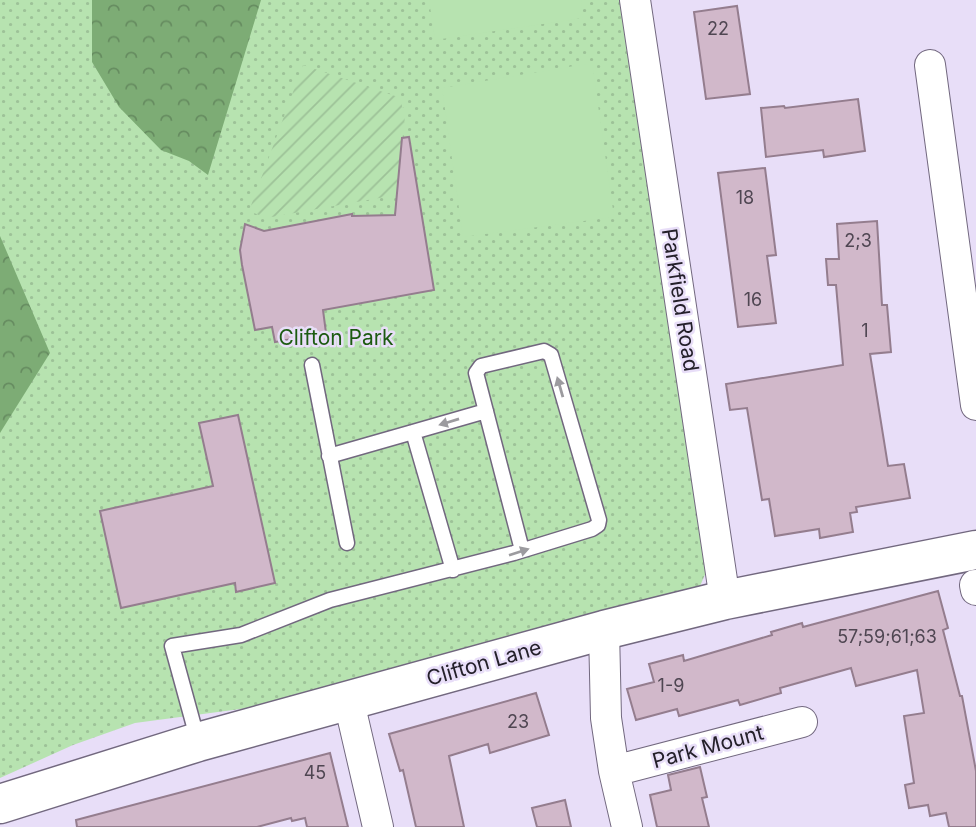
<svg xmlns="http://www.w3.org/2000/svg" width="976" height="827" font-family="Inter,sans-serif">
	<defs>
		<pattern id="grass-dots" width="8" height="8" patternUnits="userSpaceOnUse" patternTransform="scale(1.75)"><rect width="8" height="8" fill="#b7e3b0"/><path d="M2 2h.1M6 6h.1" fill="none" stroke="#9dc298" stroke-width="1.8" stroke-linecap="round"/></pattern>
		<pattern id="forest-crowns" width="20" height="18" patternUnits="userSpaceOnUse" patternTransform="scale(1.75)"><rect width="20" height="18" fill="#7dac75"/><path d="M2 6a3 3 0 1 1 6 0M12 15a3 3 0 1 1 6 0" fill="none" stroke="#668c60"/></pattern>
		<pattern id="garden-furrows" width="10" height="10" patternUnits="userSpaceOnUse" patternTransform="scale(1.75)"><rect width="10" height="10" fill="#b7e3b0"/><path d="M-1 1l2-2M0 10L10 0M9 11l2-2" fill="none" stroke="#9dc298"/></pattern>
	</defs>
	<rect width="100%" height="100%" fill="#e8def8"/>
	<!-- grass -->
	<path fill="url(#grass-dots)" d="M 0,0 L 624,0 L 710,563 L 700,586 L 248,708 L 135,723 L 73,745 L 0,778 Z"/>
	<!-- forest -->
	<path fill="url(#forest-crowns)" d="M 92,0 L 261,0 L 208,175 L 189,161 L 161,150 L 119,107 L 92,62 Z
		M 0,236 L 50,353 L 0,433 Z"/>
	<!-- garden -->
	<path fill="url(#garden-furrows)" d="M 303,65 L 401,98 L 402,107 L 406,108 L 396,195 L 266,218 L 249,211 Z"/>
	<!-- pitch -->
	<path fill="#b7e3b0" d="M 429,0 L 581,0 L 583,18 L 435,40 Z
		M 592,63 L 614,217 L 463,237 L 442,88 Z"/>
	<!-- building -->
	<path fill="#d1b8ca" stroke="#947d8e" stroke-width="2" d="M 737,6 L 750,94 L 706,99 L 694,12 Z
		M 858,99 L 865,151 L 824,157 L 823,150 L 766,157 L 761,108 L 784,106 L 785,108 Z
		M 409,137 L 434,290 L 323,310 L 326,333 L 275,342 L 272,327 L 255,330 L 242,265 L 240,250 L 245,224 L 264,231 L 352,214 L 352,216 L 395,215 L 402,138 Z
		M 765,168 L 776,255 L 767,256 L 776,323 L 738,327 L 718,173 Z
		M 877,221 L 882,305 L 887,305 L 891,352 L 870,354 L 888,466 L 904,464 L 910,498 L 856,507 L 857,512 L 850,513 L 853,532 L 820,538 L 819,529 L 775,536 L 769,499 L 762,500 L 747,408 L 730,410 L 726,384 L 843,365 L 836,285 L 828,285 L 826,259 L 839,259 L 837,224 Z
		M 238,415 L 275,583 L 236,592 L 235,583 L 121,608 L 100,511 L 213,486 L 199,423 Z
		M 938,591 L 948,628 L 943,630 L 960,696 L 962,696 L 976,771 L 976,827 L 949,827 L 946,813 L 930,816 L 928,805 L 909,808 L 905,785 L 914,783 L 904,716 L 924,713 L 917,670 L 856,686 L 851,668 L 780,688 L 781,693 L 740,705 L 738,700 L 679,716 L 677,709 L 636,720 L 627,689 L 654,682 L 649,664 L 683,655 L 684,661 L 772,635 L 771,632 L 802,623 L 803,627 Z
		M 536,693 L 549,735 L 490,753 L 488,744 L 449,756 L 464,827 L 416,827 L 403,770 L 400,771 L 389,734 Z
		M 330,753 L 348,827 L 307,827 L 305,818 L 292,821 L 291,818 L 257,827 L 77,827 L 76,820 Z
		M 700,767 L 707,797 L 702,798 L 709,827 L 657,827 L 650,795 L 671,790 L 668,775 Z
		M 565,800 L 571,827 L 537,827 L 532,808 Z"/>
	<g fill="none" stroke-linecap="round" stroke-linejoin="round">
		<!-- service casing -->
		<g stroke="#72687f" stroke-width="17">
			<path id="service" d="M 312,365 L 347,543
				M 413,432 L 486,411
				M 329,456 L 413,432 L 453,570
				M 198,741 L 172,646 L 241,635 L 330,600 L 514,553 L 592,529 L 598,525 L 599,520 L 551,355 L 544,351 L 481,366 L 476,373 L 522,550"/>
		</g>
		<!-- minor casing -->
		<g stroke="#72687f" stroke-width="32">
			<path id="minor" d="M 635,0 L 725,600
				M 930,65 L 976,405
				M 975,585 L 976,590
				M 604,630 L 606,718 L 614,771 L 627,827
				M 349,702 L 378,827
				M 614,771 L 802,722"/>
		</g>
		<!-- primary casing -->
		<g stroke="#72687f" stroke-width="41">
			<path id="primary" d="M 0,804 L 198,742 L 604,630 L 725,600 L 976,550"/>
		</g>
		<!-- service -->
		<use href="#service" stroke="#fff" stroke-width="14"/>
		<!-- minor -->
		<use href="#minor" stroke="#fff" stroke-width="30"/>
		<!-- primary -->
		<use href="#primary" stroke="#fff" stroke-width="38"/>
	</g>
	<!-- one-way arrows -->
	<defs><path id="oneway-solid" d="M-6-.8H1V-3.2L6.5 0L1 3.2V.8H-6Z" transform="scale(1.75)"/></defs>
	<g fill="#9c9b9f">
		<use href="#oneway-solid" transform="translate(560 387) rotate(-106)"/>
		<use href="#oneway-solid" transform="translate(449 422) rotate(163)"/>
		<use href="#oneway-solid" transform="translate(519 552) rotate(-18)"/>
	</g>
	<g text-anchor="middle" stroke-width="5" stroke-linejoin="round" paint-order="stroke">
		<!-- number labels -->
		<g font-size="18" fill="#4f4652">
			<text x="718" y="35">22</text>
			<text x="745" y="204">18</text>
			<text x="858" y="247">2;3</text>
			<text x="753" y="306">16</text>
			<text x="865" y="337">1</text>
			<text x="887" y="643">57;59;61;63</text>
			<text x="671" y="692">1-9</text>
			<text x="518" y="728">23</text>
			<text x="315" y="779">45</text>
		</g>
		<!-- street labels -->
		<g font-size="21" fill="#24202a" stroke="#e8def8">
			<text transform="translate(680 300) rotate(81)" y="7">Parkfield Road</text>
			<text transform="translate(484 663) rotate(-16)" y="7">Clifton Lane</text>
			<text transform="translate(708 747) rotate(-15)" y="7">Park Mount</text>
		</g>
		<!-- park labels -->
		<g font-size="21" fill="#1c5b11" stroke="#e8def8">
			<text x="336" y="345">Clifton Park</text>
		</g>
	</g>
</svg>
